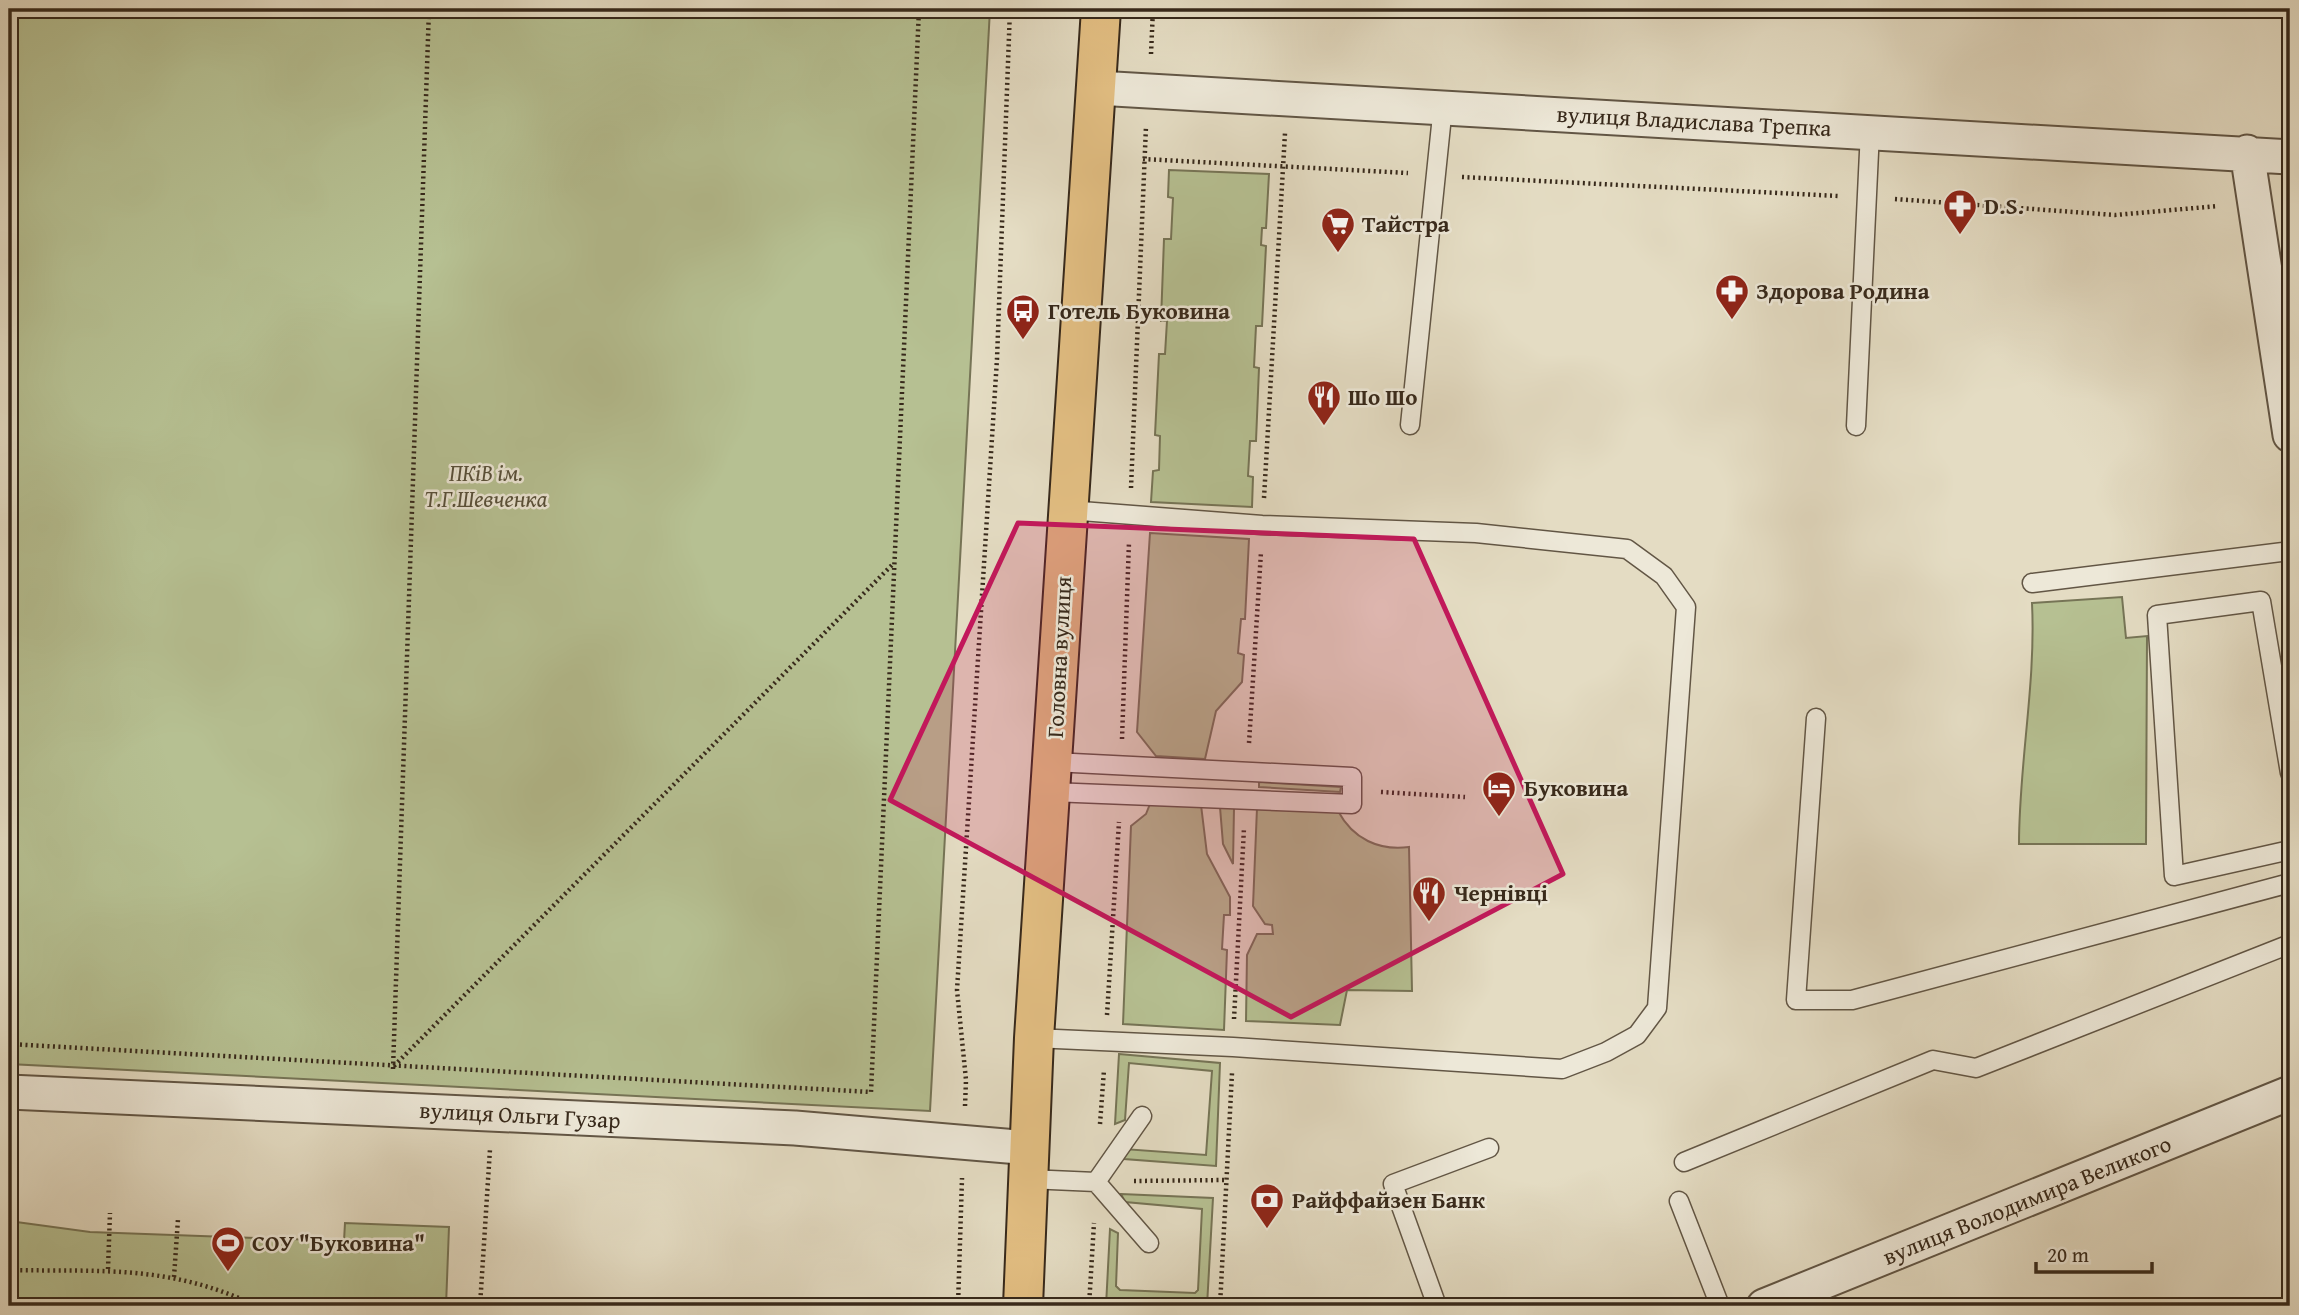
<svg xmlns="http://www.w3.org/2000/svg" width="2299" height="1315" font-family="'Gentium Book Plus',serif">
	<rect width="100%" height="100%" fill="#e4dcc3"/>
	<filter id="stains"><feTurbulence type="fractalNoise" baseFrequency=".00286" numOctaves="4"/><feColorMatrix values="0 0 0 0 .2 0 0 0 0 .09 0 0 0 0 .02 0 0 0 .5 -.17"/></filter>
	<radialGradient id="worn" r=".72"><stop offset=".6" stop-color="#630" stop-opacity="0"/><stop offset="1" stop-color="#630" stop-opacity=".3"/></radialGradient>
	<!-- green -->
	<path fill="#b6c092" stroke="#767456" stroke-width="2" d="M 9,9 L 990,9 L 930,1111 L 9,1064 Z
		M 1169,170 L 1269,174 L 1266,228 L 1262,228 L 1261,245 L 1266,246 L 1262,326 L 1256,326 L 1254,367 L 1259,368 L 1256,441 L 1250,441 L 1248,476 L 1253,477 L 1252,507 L 1151,502 L 1153,471 L 1159,470 L 1160,436 L 1155,435 L 1159,354 L 1165,354 L 1167,321 L 1161,321 L 1164,239 L 1171,239 L 1173,198 L 1168,197 Z
		M 1150,533 L 1249,539 L 1245,619 L 1241,619 L 1238,653 L 1244,655 L 1242,682 L 1216,711 L 1205,759 L 1156,756 L 1137,732 Z
		M 2122,597 L 2126,638 L 2147,636 L 2146,844 L 2019,844 C 2019,763 2036,684 2032,603 Z
		M 1259,782 L 1341,787 L 1340,792 L 1259,787 Z
		M 1150,804 L 1201,805 L 1207,854 L 1230,897 L 1230,915 L 1224,915 L 1222,949 L 1227,950 L 1224,1030 L 1123,1024 L 1131,826 L 1146,814 Z
		M 1220,807 L 1234,808 L 1233,864 L 1223,844 Z
		M 1257,808 L 1338,811 C 1353,839 1379,851 1409,847 L 1412,991 L 1347,990 L 1340,1025 L 1246,1021 L 1247,955 L 1257,934 L 1273,934 L 1272,925 L 1265,924 L 1253,906 Z
		M 1119,1054 L 1220,1063 L 1216,1166 L 1124,1159 L 1124,1149 L 1206,1155 L 1212,1071 L 1129,1063 L 1125,1120 L 1115,1124 Z
		M 1121,1194 L 1213,1198 L 1207,1306 L 1106,1306 L 1110,1229 L 1118,1233 L 1116,1286 L 1120,1290 L 1195,1293 L 1198,1290 L 1202,1209 L 1125,1202 Z
		M 9,1221 L 90,1232 L 344,1241 L 345,1223 L 449,1227 L 446,1306 L 9,1306 Z"/>
	<g fill="none" stroke-linecap="round" stroke-linejoin="round">
		<!-- lane casing -->
		<g stroke="#625645" stroke-width="21">
			<path id="lane" d="M 1410,425 L 1443,106
				M 1856,426 L 1870,131
				M 2032,583 L 2290,551
				M 1816,718 L 1796,1000 L 1852,1000 L 2290,883
				M 2290,773 L 2261,601 L 2157,615 L 2174,876 L 2290,850
				M 1051,792 L 1352,804 L 1352,777 L 1053,762
				M 1034,1038 L 1233,1047 L 1562,1069 L 1606,1052 L 1637,1035 L 1657,1008 L 1686,607 L 1664,576 L 1627,549 L 1476,533 L 1262,525 L 1068,510
				M 1684,1162 L 1933,1060 L 1976,1068 L 2290,944
				M 1028,1179 L 1096,1182 L 1149,1243
				M 1096,1182 L 1142,1116
				M 1679,1201 L 1720,1306
				M 1437,1306 L 1393,1184 L 1489,1148"/>
		</g>
		<!-- street casing -->
		<g stroke="#625645" stroke-width="37">
			<path id="street" d="M 1097,88 L 2290,157
				M 2247,152 L 2290,435
				M 9,1092 L 795,1128 L 1030,1148
				M 1764,1306 L 2290,1093"/>
		</g>
		<!-- primary casing -->
		<g stroke="#37291b" stroke-width="42">
			<path id="primary" d="M 1023,1306 L 1034,1038 L 1101,9"/>
		</g>
		<!-- path -->
		<path stroke="#37291b" stroke-width="4.5" stroke-dasharray="2 3.5" stroke-linecap="butt" d="M 1151,54 L 1153,9
			M 1143,159 L 1408,173
			M 1462,177 L 1838,196
			M 1895,199 L 2115,215 L 2218,206
			M 1131,488 L 1146,126
			M 1264,498 L 1285,133
			M 1122,739 L 1129,542
			M 1249,743 L 1261,552
			M 1381,792 L 1465,797
			M 1107,1015 L 1119,822
			M 1234,1019 L 1244,828
			M 9,1044 L 871,1092 L 919,9
			M 394,1066 L 893,564
			M 393,1069 L 429,9
			M 965,1106 L 966,1080 L 957,990 L 997,359 L 1010,9
			M 1100,1124 L 1104,1070
			M 1134,1181 L 1227,1180
			M 108,1269 L 110,1213
			M 9,1270 C 103,1272 168,1264 257,1306
			M 174,1277 L 178,1219
			M 43,1302 L 44,1306
			M 480,1306 L 490,1149
			M 958,1306 L 962,1178
			M 1089,1306 L 1094,1223
			M 1220,1306 L 1232,1073"/>
		<!-- lane -->
		<use href="#lane" stroke="#ede8d8" stroke-width="18"/>
		<!-- street -->
		<use href="#street" stroke="#ede8d8" stroke-width="33"/>
		<!-- primary -->
		<use href="#primary" stroke="#e2be82" stroke-width="38"/>
	</g>
	<!-- marked area -->
	<path fill="#c2185b" fill-opacity="0.2" stroke="#c2185b" stroke-width="5" stroke-linejoin="round" d="M 1018,523 L 1414,539 L 1563,874 L 1291,1017 L 890,800 Z"/>
	<!-- icons -->
	<defs>
		<g id="pharmacy-pin" transform="scale(1.75)"><path d="M0 17L-7.5 6A9.5 9.5 0 1 1 7.5 6Z" fill="#8f2418" stroke="#ede8d8"/><path d="M-2-6h4v4h4v4h-4v4h-4v-4h-4v-4h4Z" fill="#fff"/></g>
		<g id="supermarket-pin" transform="scale(1.75)"><path d="M0 17L-7.5 6A9.5 9.5 0 1 1 7.5 6Z" fill="#8f2418" stroke="#ede8d8"/><path d="M-6-5.5h2.5l.6 2H6L4.5 2H-2.5L-4.4-4H-6ZM-1.5 3.2a1.3 1.3 0 1 0 .1 0ZM3 3.2a1.3 1.3 0 1 0 .1 0Z" fill="#fff"/></g>
		<g id="bus-pin" transform="scale(1.75)"><path d="M0 17L-7.5 6A9.5 9.5 0 1 1 7.5 6Z" fill="#8f2418" stroke="#ede8d8"/><path d="M-5-6H5V4H4V6H2V4H-2V6H-4V4H-5ZM-3.5-4V0h7V-4ZM-3.5 1.2v1.5H-2V1.2ZM2 1.2v1.5H3.5V1.2Z" fill="#fff"/></g>
		<g id="restaurant-pin" transform="scale(1.75)"><path d="M0 17L-7.5 6A9.5 9.5 0 1 1 7.5 6Z" fill="#8f2418" stroke="#ede8d8"/><path d="M-5-6h1v4h1v-4h1v4h1v-4h1v5L-1.5 .5V6h-2V.5L-5-1ZM5-6V6H3V1.5H1.5Q1.5-4 5-6Z" fill="#fff"/></g>
		<g id="hotel-pin" transform="scale(1.75)"><path d="M0 17L-7.5 6A9.5 9.5 0 1 1 7.5 6Z" fill="#8f2418" stroke="#ede8d8"/><path d="M-6-4.5h1.5V1H6V5H4.5V3h-9V5H-6ZM-4 0a1.8 1.8 0 1 1 3.6 0ZM.5 0V-2.5h3Q6-2.5 6 0Z" fill="#fff"/></g>
		<g id="bank-pin" transform="scale(1.75)"><path d="M0 17L-7.5 6A9.5 9.5 0 1 1 7.5 6Z" fill="#8f2418" stroke="#ede8d8"/><path d="M-6-4H6V4H-6ZM0-2.3a2.3 2.3 0 1 0 0 4.6a2.3 2.3 0 1 0 0-4.6Z" fill="#fff"/></g>
		<g id="stadium-pin" transform="scale(1.75)"><path d="M0 17L-7.5 6A9.5 9.5 0 1 1 7.5 6Z" fill="#8f2418" stroke="#ede8d8"/><path d="M0-5a6.5 5 0 1 0 0 10a6.5 5 0 1 0 0-10ZM-3.5-1.8h7v3.6h-7Z" fill="#fff"/></g>
	</defs>
	<g fill-rule="evenodd">
		<use href="#pharmacy-pin" x="1960" y="206"/>
		<use href="#supermarket-pin" x="1338" y="224"/>
		<use href="#pharmacy-pin" x="1732" y="291"/>
		<use href="#bus-pin" x="1023" y="311"/>
		<use href="#restaurant-pin" x="1324" y="397"/>
		<use href="#hotel-pin" x="1499" y="788"/>
		<use href="#restaurant-pin" x="1429" y="893"/>
		<use href="#bank-pin" x="1267" y="1200"/>
		<use href="#stadium-pin" x="228" y="1243"/>
	</g>
	<g text-anchor="middle" stroke-width="5" stroke-linejoin="round" paint-order="stroke">
		<!-- street labels -->
		<g font-size="23" fill="#37291b" stroke="#ede8d8">
			<text transform="translate(1694 121) rotate(3)" y="8">вулиця Владислава Трепка</text>
			<text transform="translate(1059 657) rotate(-87)" y="8">Головна вулиця</text>
			<text transform="translate(520 1115) rotate(3)" y="8">вулиця Ольги Гузар</text>
			<text transform="translate(2027 1200) rotate(-22)" y="8">вулиця Володимира Великого</text>
		</g>
		<!-- poi labels -->
		<g font-size="23" font-weight="bold" fill="#37291b" stroke="#ede8d8" text-anchor="start">
			<text x="1984" y="214">D.S.</text>
			<text x="1362" y="232">Тайстра</text>
			<text x="1756" y="299">Здорова Родина</text>
			<text x="1048" y="319">Готель Буковина</text>
			<text x="1348" y="405">Шо Шо</text>
			<text x="1524" y="796">Буковина</text>
			<text x="1454" y="901">Чернівці</text>
			<text x="1292" y="1208">Райффайзен Банк</text>
			<text x="252" y="1251">СОУ "Буковина"</text>
		</g>
		<!-- park labels -->
		<g font-size="23" font-style="italic" fill="#574f39" stroke="#ede8d8">
			<text x="486" y="481">ПКіВ ім.<tspan x="486" dy="26">Т.Г.Шевченка</tspan></text>
		</g>
	</g>
	<!-- margin -->
	<rect width="2299" height="1315" fill="none" stroke="#e4dcc3" stroke-width="35"/>
	<rect x="10" y="10" width="2278" height="1294" fill="none" stroke="#37291b" stroke-width="3.5"/>
	<rect x="18" y="18" width="2264" height="1280" fill="none" stroke="#37291b" stroke-width="2"/>
	<!-- scale -->
	<path d="M2036 1262v10h116v-10" fill="none" stroke="#37291b" stroke-width="3.5"/>
	<text x="2047" y="1262" font-size="21" fill="#37291b" stroke="#ede8d8" stroke-width="5" paint-order="stroke">20 m</text>
	<rect width="100%" height="100%" filter="url(#stains)"/>
	<rect width="100%" height="100%" fill="url(#worn)"/>
</svg>
